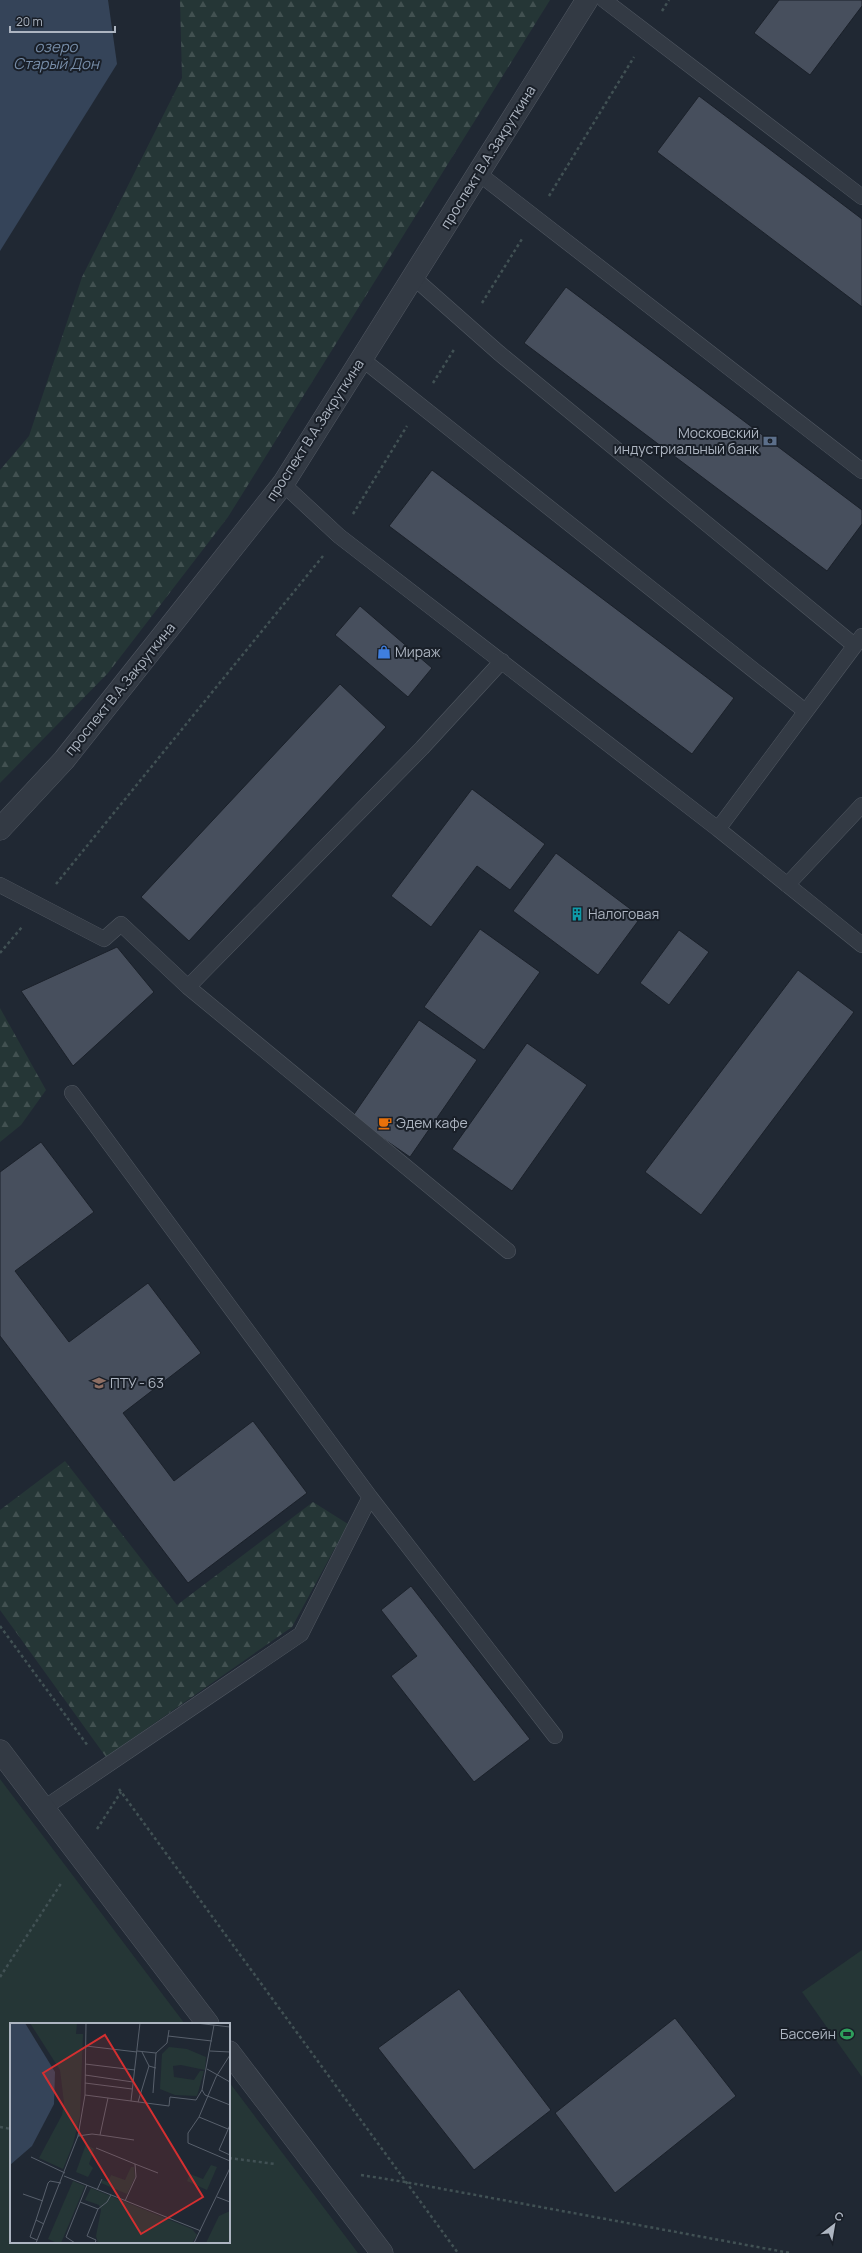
<svg xmlns="http://www.w3.org/2000/svg" width="862" height="2253" font-family="Manrope,sans-serif">
	<defs>
		<pattern id="forest-firs" width="22" height="20" patternUnits="userSpaceOnUse"><rect width="22" height="20" fill="#253636"/><path d="M5 1l3.5 6h-7zM16 11l3.5 6h-7z" fill="#425151"/></pattern>
	</defs>
	<rect width="100%" height="100%" fill="#202833"/>
	<!-- green -->
	<path fill="#253636" d="M 0,1779 L 185,2024 L 11,2024 L 11,2242 L 229,2242 L 229,2082 L 358,2253 L 0,2253 Z
		M 862,1950 L 862,2077 L 802,1992 Z"/>
	<!-- forest -->
	<path fill="url(#forest-firs)" d="M 180,0 L 550,0 L 228,517 L 108,673 L 0,783 L 0,470 L 29,436 L 82,277 L 182,78 Z
		M 0,1008 L 46,1090 L 21,1125 L 0,1142 Z
		M 65,1461 L 177,1605 L 313,1502 L 348,1524 L 292,1627 L 106,1757 L 0,1610 L 0,1510 Z"/>
	<!-- water -->
	<path fill="#354459" d="M 0,0 L 108,0 L 117,64 L 0,251 Z"/>
	<!-- building -->
	<path fill="#474f5d" stroke="#1b212a" d="M 779,0 L 862,0 L 862,6 L 810,75 L 754,33 Z
		M 699,96 L 862,219 L 862,307 L 657,152 Z
		M 566,287 L 862,510 L 862,524 L 827,571 L 524,343 Z
		M 432,470 L 734,698 L 692,754 L 389,526 Z
		M 360,606 L 432,668 L 408,697 L 335,635 Z
		M 340,684 L 386,727 L 189,941 L 141,897 Z
		M 472,789 L 545,844 L 510,890 L 477,866 L 431,927 L 391,896 Z
		M 556,853 L 641,917 L 598,975 L 513,911 Z
		M 480,929 L 540,972 L 484,1050 L 424,1007 Z
		M 679,930 L 709,952 L 669,1005 L 640,983 Z
		M 117,947 L 154,992 L 73,1066 L 21,991 Z
		M 798,970 L 854,1012 L 701,1215 L 645,1172 Z
		M 419,1020 L 477,1060 L 410,1157 L 352,1117 Z
		M 527,1043 L 587,1085 L 512,1191 L 452,1149 Z
		M 41,1142 L 94,1212 L 15,1271 L 69,1342 L 148,1283 L 201,1353 L 123,1413 L 174,1481 L 253,1421 L 307,1493 L 188,1583 L 0,1336 L 0,1172 Z
		M 411,1586 L 530,1739 L 474,1782 L 391,1676 L 417,1656 L 381,1610 Z
		M 459,1989 L 551,2110 L 474,2170 L 378,2048 Z
		M 675,2018 L 736,2096 L 615,2193 L 555,2113 Z"/>
	<g fill="none" stroke-linecap="round" stroke-linejoin="round">
		<!-- lane casing -->
		<g stroke="#515862" stroke-width="16">
			<path id="lane" d="M 604,0 L 862,197
				M 478,173 L 862,471
				M 413,277 L 499,353 L 854,645
				M 362,359 L 805,711
				M 283,484 L 339,536 L 718,829 L 862,636
				M 718,829 L 862,945
				M 0,885 L 104,939 L 121,924 L 188,987 L 422,748 L 502,661
				M 787,885 L 862,805
				M 188,987 L 508,1251
				M 370,1497 L 555,1736
				M 44,1808 L 301,1634 L 370,1497 L 72,1093"/>
		</g>
		<!-- street casing -->
		<g stroke="#515862" stroke-width="23">
			<path id="street" d="M 0,829 L 64,760 L 283,484 L 587,0
				M 0,1751 L 208,2024
				M 229,2052 L 382,2253"/>
		</g>
		<!-- path -->
		<path stroke="#415154" stroke-width="2.5" stroke-dasharray="3 3" stroke-linecap="butt" d="M 662,11 L 669,0
			M 549,196 L 634,57
			M 482,303 L 522,239
			M 433,383 L 455,348
			M 353,514 L 407,426
			M 56,884 L 323,556
			M 0,953 L 22,927
			M 0,1626 L 88,1746
			M 119,1789 L 458,2253
			M 97,1829 L 121,1792
			M 0,1977 L 62,1882
			M 0,2127 L 11,2129
			M 229,2158 L 275,2164
			M 361,2175 L 405,2182 L 790,2253"/>
		<!-- lane -->
		<use href="#lane" stroke="#333a44" stroke-width="15"/>
		<!-- street -->
		<use href="#street" stroke="#333a44" stroke-width="22"/>
	</g>
	<!-- icons -->
	<defs>
		<g id="bank-bare" transform="scale(1.08)"><path d="M-6-4H6V4H-6ZM0-2.3a2.3 2.3 0 1 0 0 4.6a2.3 2.3 0 1 0 0-4.6Z" fill="#5c6f8a" stroke="#191f28" stroke-width="2.5" paint-order="stroke"/></g>
		<g id="shop-bare" transform="scale(1.08)"><path d="M-5-2.5h2.3a2.7 3.5 0 0 1 5.4 0H5L5.5 6h-11ZM-1.5-2.5h3a1.5 2.3 0 0 0-3 0Z" fill="#3f7fe0" stroke="#191f28" stroke-width="2.5" paint-order="stroke"/></g>
		<g id="building-bare" transform="scale(1.08)"><path d="M-4-6H4V6H1V3H-1V6H-4ZM-2.5-4.3h1.7v1.8h-1.7ZM.8-4.3h1.7v1.8H.8ZM-2.5-1h1.7V.8h-1.7ZM.8-1h1.7V.8H.8Z" fill="#0f9aa8" stroke="#191f28" stroke-width="2.5" paint-order="stroke"/></g>
		<g id="cafe-bare" transform="scale(1.08)"><path d="M-5.5-4.5H6V0H3Q3 3.5 0 3.5H-2.5Q-5.5 3.5-5.5 0ZM3-3.2v2h1.7v-2ZM-6 4.5H4V6H-6Z" fill="#e8710a" stroke="#191f28" stroke-width="2.5" paint-order="stroke"/></g>
		<g id="school-bare" transform="scale(1.08)"><path d="M0-5L7-2L0 1L-7-2ZM-4 1L0 2.5L4 1V4Q0 6-4 4Z" fill="#8d6e63" stroke="#191f28" stroke-width="2.5" paint-order="stroke"/></g>
		<g id="stadium-bare" transform="scale(1.08)"><path d="M0-5a6.5 5 0 1 0 0 10a6.5 5 0 1 0 0-10ZM-3.5-1.8h7v3.6h-7Z" fill="#2e9e5b" stroke="#191f28" stroke-width="2.5" paint-order="stroke"/></g>
	</defs>
	<g fill-rule="evenodd">
		<use href="#bank-bare" x="770" y="441"/>
		<use href="#shop-bare" x="384" y="652"/>
		<use href="#building-bare" x="577" y="914"/>
		<use href="#cafe-bare" x="385" y="1123"/>
		<use href="#school-bare" x="99" y="1383"/>
		<use href="#stadium-bare" x="847" y="2034"/>
	</g>
	<g text-anchor="middle" stroke-width="4" stroke-linejoin="round" paint-order="stroke">
		<!-- street labels -->
		<g font-size="14" fill="#adb5c1" stroke="#191f28">
			<text transform="translate(488 157) rotate(-58)" y="5">проспект В.А.Закруткина</text>
			<text transform="translate(315 430) rotate(-57)" y="5">проспект В.А.Закруткина</text>
			<text transform="translate(120 689) rotate(-51)" y="5">проспект В.А.Закруткина</text>
		</g>
		<!-- poi labels -->
		<g font-size="14" fill="#adb5c1" stroke="#191f28" text-anchor="start">
			<text x="759" y="438" text-anchor="end">Московский<tspan x="759" dy="16">индустриальный банк</tspan></text>
			<text x="395" y="657">Мираж</text>
			<text x="588" y="919">Налоговая</text>
			<text x="396" y="1128">Эдем кафе</text>
			<text x="110" y="1388">ПТУ - 63</text>
			<text x="836" y="2039" text-anchor="end">Бассейн</text>
		</g>
		<!-- water labels -->
		<g font-size="15" font-style="italic" fill="#778da8" stroke="#191f28">
			<text x="56" y="52">озеро<tspan x="56" dy="17">Старый Дон</tspan></text>
		</g>
	</g>
	<!-- overview -->
	<g transform="translate(10 2023)">
		<rect width="220" height="220" fill="#202833"/>
		<path d="M 201,142 L 207,144 L 197,167 L 177,158 L 180,151 L 193,156 ZM 81,165 L 182,206 L 187,212 L 182,220 L 88,220 L 86,213 L 91,187 L 89,182 L 75,177 ZM 220,188 L 220,220 L 196,220 L 209,193 Z" fill="#253636"/>
		<path d="M 20,0 L 67,0 L 66,11 L 73,11 L 70,93 L 63,121 L 53,146 L 29,135 L 52,92 L 54,80 L 50,47 ZM 159,24 L 177,26 L 196,34 L 195,47 L 171,42 L 163,43 L 164,54 L 184,57 L 190,48 L 194,48 L 187,73 L 165,72 L 150,66 L 152,31 ZM 76,121 L 84,126 L 79,141 L 83,145 L 78,154 L 66,149 ZM 121,144 L 124,144 L 125,154 L 117,171 L 91,160 L 92,157 L 98,159 L 101,152 L 115,157 Z" fill="#253636"/>
		<path d="M 63,158 L 75,163 L 51,220 L 47,220 L 38,216 Z" fill="#253636"/>
		<path d="M 0,0 L 15,0 L 45,49 L 44,81 L 22,123 L 0,142 Z" fill="#354459"/>
		<path fill="none" stroke="#58606c" stroke-width="1" d="M 186,0 L 220,4M 204,2 L 192,67 L 195,72 L 220,82M 158,13 L 202,18M 76,23 L 127,29M 127,28 L 146,30 L 157,20 L 159,7M 200,28 L 220,29M 132,29 L 139,43 L 146,45M 75,41 L 125,47M 197,46 L 220,59M 75,52 L 123,59M 75,60 L 122,66M 143,70 L 146,30M 75,72 L 121,78 L 130,0M 121,78 L 159,83 L 160,74 L 186,77 L 192,67M 128,79 L 139,43M 189,94 L 206,54 L 220,32M 220,102 L 209,127 L 220,132M 218,106 L 189,94 L 178,110 L 178,120 L 220,138M 90,112 L 124,117M 68,113 L 82,111 L 90,112 L 98,75M 86,125 L 125,141 L 126,154 L 115,178M 21,134 L 55,150M 125,141 L 148,150M 54,153 L 191,208M 87,167 L 92,156M 13,171 L 33,178M 207,174 L 220,179M 70,179 L 88,186 L 77,213 L 86,217 L 85,220M 88,186 L 97,179 L 101,172M 26,197 L 20,214 L 27,217M 34,201 L 26,197 L 38,160 L 40,158 L 51,160M 26,220 L 68,113 L 75,72 L 76,0M 65,220 L 56,214 L 77,162M 184,220 L 220,145"/>
		<path fill="#d42f30" fill-opacity="0.15" stroke="#d42f30" stroke-width="2" d="M 95,12 L 193,174 L 131,211 L 33,50 Z"/>
		<rect width="220" height="220" fill="none" stroke="#adb5c1" stroke-width="2"/>
	</g>
	<!-- north arrow -->
	<g transform="translate(834 2225) rotate(31)" stroke="#191f28" stroke-width="3" paint-order="stroke">
	<path d="M0-3L7 15L0 10L-7 15Z" fill="#adb5c1"/>
	<text y="-6" font-size="11" font-weight="bold" text-anchor="middle" fill="#adb5c1">С</text>
	</g>
	<!-- scale -->
	<path d="M10 26v6h105v-6" fill="none" stroke="#adb5c1" stroke-width="2"/>
	<text x="16" y="26" font-size="12" fill="#adb5c1" stroke="#191f28" stroke-width="3" paint-order="stroke">20 m</text>
</svg>
